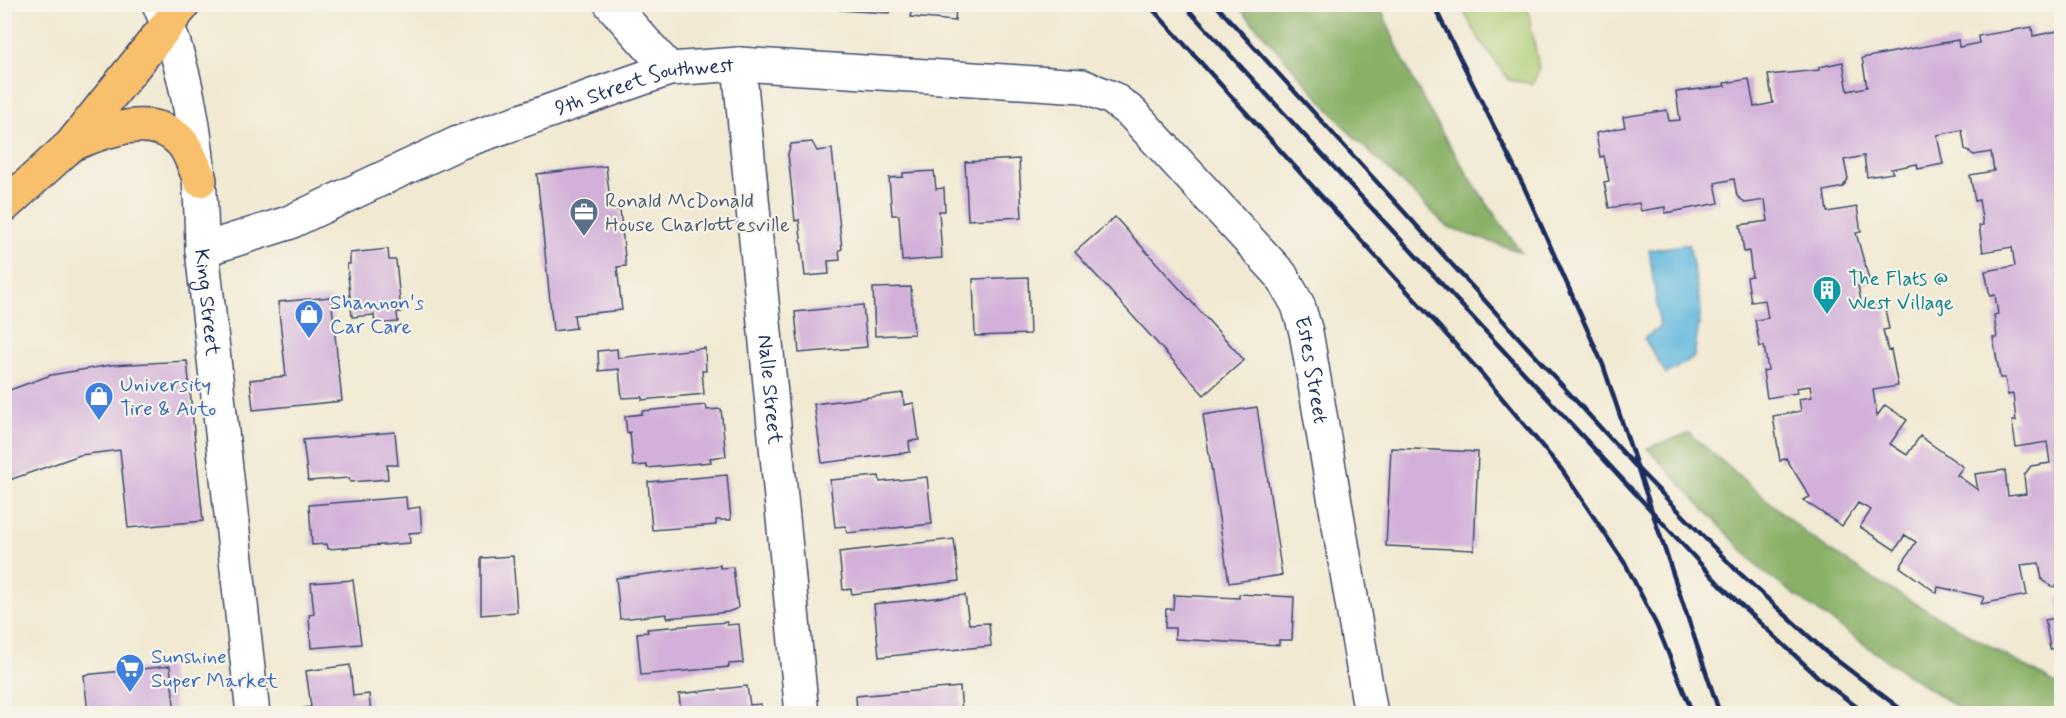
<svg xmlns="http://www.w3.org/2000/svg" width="2066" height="718" font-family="Mynerve,sans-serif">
	<rect width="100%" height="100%" fill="#f7f3e8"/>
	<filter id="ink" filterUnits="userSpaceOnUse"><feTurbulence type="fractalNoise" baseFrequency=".0167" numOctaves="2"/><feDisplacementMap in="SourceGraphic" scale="12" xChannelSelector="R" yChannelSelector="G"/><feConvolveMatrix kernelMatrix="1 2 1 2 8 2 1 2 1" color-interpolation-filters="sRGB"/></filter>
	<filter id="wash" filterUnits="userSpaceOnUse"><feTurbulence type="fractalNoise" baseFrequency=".008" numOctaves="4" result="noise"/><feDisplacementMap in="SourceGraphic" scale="24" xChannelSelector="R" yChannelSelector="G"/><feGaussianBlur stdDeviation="1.35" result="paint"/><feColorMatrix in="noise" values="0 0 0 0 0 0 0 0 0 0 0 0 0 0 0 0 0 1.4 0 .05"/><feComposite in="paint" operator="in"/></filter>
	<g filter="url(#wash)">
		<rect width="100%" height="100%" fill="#f1e9d2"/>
		<!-- green -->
		<path fill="#accc74" stroke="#647e69" stroke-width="1.5" d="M 1460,5 L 1527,5 L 1539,68 L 1533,84 L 1509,80 L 1481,42 Z"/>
		<!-- forest -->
		<path fill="#89b066" stroke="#527062" stroke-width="1.5" d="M 1237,5 L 1380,5 C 1413,93 1466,176 1521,252 L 1449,228 L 1351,134 Z
			M 1689,433 L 1808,535 L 1876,581 L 2061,687 L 2061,713 L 1966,713 L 1890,663 L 1763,572 L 1647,448 Z"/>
		<!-- water -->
		<path fill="#61b8de" stroke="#3e749e" stroke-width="1.5" d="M 1689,244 L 1701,309 L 1694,357 L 1666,374 L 1644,338 L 1660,328 L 1649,250 Z"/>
		<g id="blocks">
			<!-- building -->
			<path fill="#d2b0d9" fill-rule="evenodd" d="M 764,4 L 783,4 L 782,7 L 764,6 Z
				M 840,4 L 891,4 L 890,13 L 840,10 Z
				M 905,4 L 963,4 L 963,8 L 956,7 L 955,21 L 911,17 L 912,7 Z
				M 2032,27 L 2033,36 L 2062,30 L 2062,585 L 2052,587 L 2042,580 L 2039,563 L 2021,565 L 2027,595 L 1981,604 L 1984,597 L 1938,587 L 1937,593 L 1900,567 L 1916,542 L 1905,535 L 1895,550 L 1860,527 L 1871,510 L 1858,503 L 1842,526 L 1803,500 L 1810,497 L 1786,458 L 1780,461 L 1773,416 L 1801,411 L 1799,399 L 1812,397 L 1810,386 L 1796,388 L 1797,393 L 1767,398 L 1763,371 L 1768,370 L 1764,346 L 1760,347 L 1755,320 L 1768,318 L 1765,300 L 1751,302 L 1747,277 L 1752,276 L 1749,251 L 1744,252 L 1740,225 L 1768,221 L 1765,200 L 1746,203 L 1737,196 L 1734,179 L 1715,183 L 1719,203 L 1665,213 L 1665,207 L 1641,211 L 1639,203 L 1609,208 L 1604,182 L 1609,181 L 1604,156 L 1600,157 L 1596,133 L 1625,127 L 1623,117 L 1667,110 L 1669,121 L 1680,120 L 1676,92 L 1725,86 L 1724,83 L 1749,79 L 1754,107 L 1773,103 L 1768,75 L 1819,70 L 1819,67 L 1843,62 L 1848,91 L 1867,87 L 1862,58 L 1958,40 L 1959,47 L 1979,43 L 1978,36 ZM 1962,130 L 1965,149 L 1974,155 L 1991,152 L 1994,171 L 1970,175 L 1975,201 L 1979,200 L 1983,225 L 1979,226 L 1983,252 L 2012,247 L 2015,266 L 1985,271 L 1990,296 L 1995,295 L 1998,314 L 1994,315 L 1997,338 L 1993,338 L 2000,378 L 2005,378 L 2008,395 L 2013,394 L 2016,421 L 2012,421 L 2016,447 L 2047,442 L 2050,463 L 2031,466 L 2024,475 L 2026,494 L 2008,496 L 2005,470 L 1975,474 L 1978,490 L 1957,475 L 1963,467 L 1920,436 L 1907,455 L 1890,444 L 1907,420 L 1885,405 L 1877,416 L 1873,390 L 1898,386 L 1891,350 L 1888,351 L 1883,330 L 1889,329 L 1884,303 L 1862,307 L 1858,285 L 1870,283 L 1856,233 L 1861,232 L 1857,207 L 1827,212 L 1824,191 L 1843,187 L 1848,179 L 1844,160 L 1864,156 L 1867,177 L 1893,173 L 1891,169 L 1917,164 L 1918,169 L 1943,164 L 1937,135 Z
				M 812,142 L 817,151 L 832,149 L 842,249 L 839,250 L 840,260 L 828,261 L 829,274 L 805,276 L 799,220 L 795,221 L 788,154 L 791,144 Z
				M 1019,159 L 1022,217 L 968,220 L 965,162 Z
				M 606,166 L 611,210 L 620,210 L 626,266 L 617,267 L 622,310 L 574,315 L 576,328 L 553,331 L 537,174 Z
				M 934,171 L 936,189 L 944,188 L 945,211 L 939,211 L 942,258 L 902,261 L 899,215 L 892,215 L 889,178 L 903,177 L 903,173 Z
				M 1115,217 L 1244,360 L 1204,395 L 1075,252 Z
				M 388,249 L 389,260 L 396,260 L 401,312 L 397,312 L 398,322 L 375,324 L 374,315 L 352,317 L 347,264 L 350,264 L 350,253 Z
				M 1028,277 L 1030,334 L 975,336 L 973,279 Z
				M 911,287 L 914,334 L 875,336 L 873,288 Z
				M 331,297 L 342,401 L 253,410 L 250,380 L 286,376 L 278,302 Z
				M 863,305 L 867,347 L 799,353 L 795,312 Z
				M 705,348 L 706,371 L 702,371 L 704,394 L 642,400 L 642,397 L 622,398 L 619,369 L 599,371 L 598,351 L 617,349 L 618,358 Z
				M 187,361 L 203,521 L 128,528 L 120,450 L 80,455 L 4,482 L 4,392 L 51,375 L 111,365 Z
				M 903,393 L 904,405 L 914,403 L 919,440 L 909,441 L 910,452 L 822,463 L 814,404 Z
				M 706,405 L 707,410 L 721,409 L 726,456 L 710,458 L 711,462 L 647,468 L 647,465 L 633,466 L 630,432 L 627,433 L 625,416 L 642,414 L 642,411 Z
				M 1257,407 L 1282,575 L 1229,583 L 1203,415 Z
				M 395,432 L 398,465 L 387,465 L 388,479 L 350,482 L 349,478 L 308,481 L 303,440 Z
				M 1391,448 L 1478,452 L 1474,550 L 1386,546 Z
				M 727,475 L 731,520 L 716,520 L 716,525 L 652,530 L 648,482 Z
				M 879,476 L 880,482 L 927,477 L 932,524 L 847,533 L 846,526 L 835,527 L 830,480 Z
				M 406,497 L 407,509 L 420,507 L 422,532 L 409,533 L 410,543 L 328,549 L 327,544 L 312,545 L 309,505 Z
				M 954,539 L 959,581 L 852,594 L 851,589 L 843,590 L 839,552 Z
				M 513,556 L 517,612 L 481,615 L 481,558 Z
				M 720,565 L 720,568 L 733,567 L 738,608 L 728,612 L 667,618 L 667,614 L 620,619 L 616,578 Z
				M 353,580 L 361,644 L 311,648 L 309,615 L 314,614 L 311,583 Z
				M 1239,594 L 1294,597 L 1292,640 L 1279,640 L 1279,645 L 1175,639 L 1175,628 L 1165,628 L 1166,609 L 1173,609 L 1174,595 L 1239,598 Z
				M 965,595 L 969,624 L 989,623 L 991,646 L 879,657 L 874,604 Z
				M 2062,597 L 2062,617 L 2060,617 L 2057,598 Z
				M 2062,617 L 2062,659 L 2060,659 L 2058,648 L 2050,649 L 2045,620 Z
				M 727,622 L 727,625 L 739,624 L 743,663 L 729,664 L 729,667 L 641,675 L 637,633 L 648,632 L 647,629 Z
				M 350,665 L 353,696 L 369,694 L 371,714 L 304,714 L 304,708 L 311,707 L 306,671 Z
				M 170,666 L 175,714 L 88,714 L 84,675 Z
				M 747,686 L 750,705 L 761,704 L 762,714 L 681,714 L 679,694 Z
				M 960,687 L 962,714 L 857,714 L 856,696 Z"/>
		</g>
	</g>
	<g filter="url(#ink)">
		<use href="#blocks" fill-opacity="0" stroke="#3b4b6f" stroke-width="1.5"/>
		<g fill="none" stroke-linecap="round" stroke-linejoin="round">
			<!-- minor casing -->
			<g stroke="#3b4b6f" stroke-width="36">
				<g id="minor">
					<path id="s1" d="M 159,4 C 193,82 201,167 202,250 L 253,714"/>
					<path d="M 611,4 L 669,69"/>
					<path id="s2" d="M 739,64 L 802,714"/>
					<path id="s3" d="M 202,250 L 288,223 L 458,143 L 669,69 L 739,64 L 1082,86 L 1112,98 L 1132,113 L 1281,275 L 1298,305 L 1306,332 L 1371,714"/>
				</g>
			</g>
			<!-- major casing -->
			<g stroke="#3b4b6f" stroke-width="36">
				<path id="major" d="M 73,144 C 104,131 154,111 182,143 C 190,152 195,169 200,180
					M 4,206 L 71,145 L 184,4"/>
			</g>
			<!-- minor -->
			<use href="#minor" stroke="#fff" stroke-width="33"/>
			<!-- major -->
			<use href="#major" stroke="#f8bf6c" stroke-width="33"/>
			<!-- rail -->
			<path stroke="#1b2f5e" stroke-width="4.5" d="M 1148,4 L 1481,373 L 1562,470 L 1626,565 L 1657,626 L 1693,714
				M 1183,4 L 1721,586 L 1819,678 L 1866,714
				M 1215,4 L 1639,470 L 1735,569 L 1826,652 L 1907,714
				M 1433,4 L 1525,189 L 1603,365 L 1720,714"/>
		</g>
	</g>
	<!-- icons -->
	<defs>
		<g id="office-pin" transform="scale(1.5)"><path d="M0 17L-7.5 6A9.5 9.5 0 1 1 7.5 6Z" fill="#5c6f8a" stroke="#f7f3e8"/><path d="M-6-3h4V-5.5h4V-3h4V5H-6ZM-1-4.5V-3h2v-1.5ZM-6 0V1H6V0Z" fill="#fff"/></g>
		<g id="building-pin" transform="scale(1.5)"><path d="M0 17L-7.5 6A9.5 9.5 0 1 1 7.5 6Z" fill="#0f9aa8" stroke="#f7f3e8"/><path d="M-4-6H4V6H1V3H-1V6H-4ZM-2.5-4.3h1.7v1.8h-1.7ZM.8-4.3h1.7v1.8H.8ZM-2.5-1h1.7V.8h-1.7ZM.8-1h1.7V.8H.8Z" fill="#fff"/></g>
		<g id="shop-pin" transform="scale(1.5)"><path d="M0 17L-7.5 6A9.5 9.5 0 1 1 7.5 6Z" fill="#3f7fe0" stroke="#f7f3e8"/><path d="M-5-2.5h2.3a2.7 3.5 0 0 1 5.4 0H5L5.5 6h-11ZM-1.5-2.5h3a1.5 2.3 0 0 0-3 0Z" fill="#fff"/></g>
		<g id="supermarket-pin" transform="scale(1.5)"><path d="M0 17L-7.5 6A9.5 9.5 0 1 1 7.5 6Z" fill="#3f7fe0" stroke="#f7f3e8"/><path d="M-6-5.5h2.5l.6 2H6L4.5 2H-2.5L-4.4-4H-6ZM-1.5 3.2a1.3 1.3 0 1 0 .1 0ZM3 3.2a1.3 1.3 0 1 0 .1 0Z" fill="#fff"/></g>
	</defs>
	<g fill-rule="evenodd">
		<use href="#office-pin" x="584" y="212"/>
		<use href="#building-pin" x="1827" y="290"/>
		<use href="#shop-pin" x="309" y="314"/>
		<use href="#shop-pin" x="99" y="396"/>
		<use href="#supermarket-pin" x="130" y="668"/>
	</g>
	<g text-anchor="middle" stroke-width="4.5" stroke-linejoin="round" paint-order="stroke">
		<!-- street labels -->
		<g font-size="21" fill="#1b2f5e" stroke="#f7f3e8">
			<text dy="7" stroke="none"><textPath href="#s3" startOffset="474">9th Street Southwest</textPath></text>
			<text dy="7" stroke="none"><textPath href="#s1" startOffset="304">King Street</textPath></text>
			<text dy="7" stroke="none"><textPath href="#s3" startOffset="1294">Estes Street</textPath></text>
			<text dy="7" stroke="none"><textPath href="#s2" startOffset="327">Nalle Street</textPath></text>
		</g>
		<!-- service labels -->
		<g font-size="21" fill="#4e5e75" stroke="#f7f3e8" text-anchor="start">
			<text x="605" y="207">Ronald McDonald<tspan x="605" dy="24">House Charlottesville</tspan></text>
		</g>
		<!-- culture labels -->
		<g font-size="21" fill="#0d838f" stroke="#f7f3e8" text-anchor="start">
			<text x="1848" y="285">The Flats @<tspan x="1848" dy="24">West Village</tspan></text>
		</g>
		<!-- shop labels -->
		<g font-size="21" fill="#366cbe" stroke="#f7f3e8" text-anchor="start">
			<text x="330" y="309">Shannon's<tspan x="330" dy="24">Car Care</tspan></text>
			<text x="120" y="391">University<tspan x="120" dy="24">Tire &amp; Auto</tspan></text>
			<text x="151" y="663">Sunshine<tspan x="151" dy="24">Super Market</tspan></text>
		</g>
	</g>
	<!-- margin -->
	<rect width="2066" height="718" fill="none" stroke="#f7f3e8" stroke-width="24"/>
</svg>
